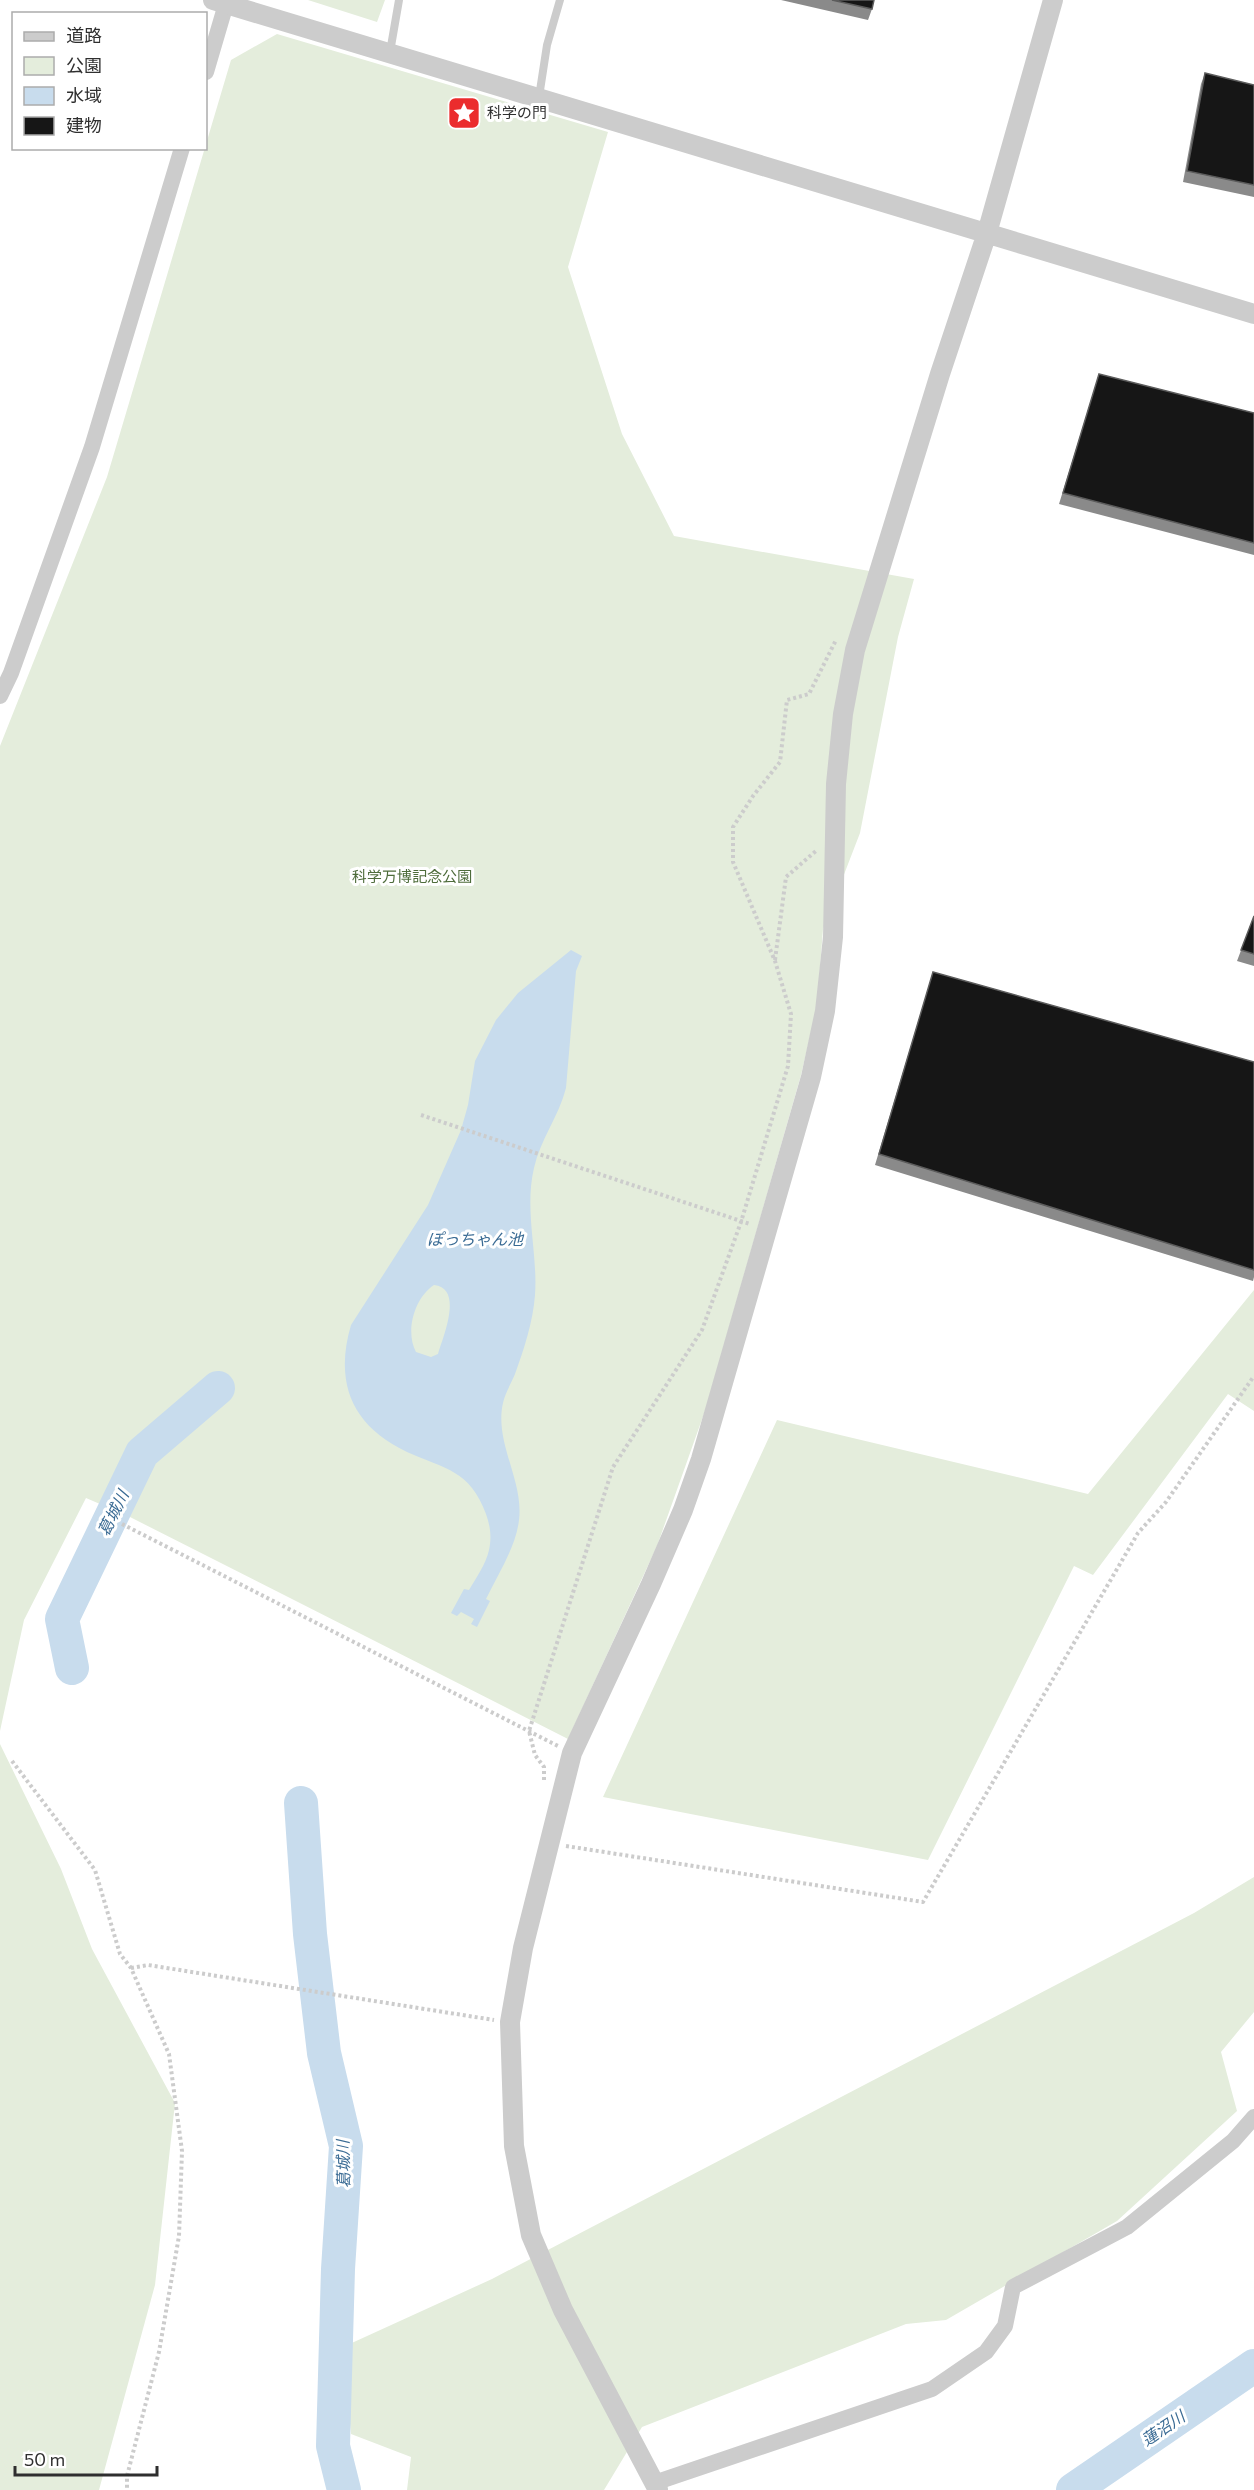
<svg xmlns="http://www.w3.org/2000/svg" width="1254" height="2490" font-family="Commissioner,'Noto Sans JP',sans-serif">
	<rect width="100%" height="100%" fill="#fff"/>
	<!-- green -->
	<path fill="#e4eddc" d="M 308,0 L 385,0 L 377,22 Z
		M 277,34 L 608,132 L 568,267 L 622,434 L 674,536 L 914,579 L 898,637 L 860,833 L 823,929 L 817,1006 L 801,1075 L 706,1408 L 657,1546 L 568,1739 L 128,1516 L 86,1498 L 24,1620 L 0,1731 L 0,746 L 107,477 L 231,60 Z
		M 1254,1290 L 1254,1411 L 1228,1394 L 1093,1575 L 1074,1566 L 928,1860 L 603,1797 L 777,1420 L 1088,1494 Z
		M 0,1744 L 61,1869 L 92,1949 L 175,2103 L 155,2285 L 99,2490 L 0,2490 Z
		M 1254,1877 L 1254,2012 L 1221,2052 L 1237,2111 L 1117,2221 L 946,2320 L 906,2324 L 642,2427 L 604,2490 L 407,2490 L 411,2457 L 351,2434 L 343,2347 L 492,2279 L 1194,1913 Z"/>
	<!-- water -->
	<path fill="#c8dced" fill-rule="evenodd" d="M 571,950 L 582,956 L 576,971 L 566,1088 C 559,1116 540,1140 534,1168 C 524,1210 538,1253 535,1295 C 533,1322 524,1349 515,1374 C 511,1384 505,1393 503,1403 C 494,1442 524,1481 519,1520 C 516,1547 498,1574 486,1599 L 490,1601 L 477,1627 L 471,1624 L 474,1619 L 461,1612 L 457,1616 L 451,1613 L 464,1589 L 469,1590 C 476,1578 486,1564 489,1550 C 492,1537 490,1525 486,1514 C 470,1470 445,1469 407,1452 C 352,1426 334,1383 351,1325 L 428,1205 L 461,1130 L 468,1105 L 475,1061 L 496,1020 L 518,993 ZM 434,1285 C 464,1288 443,1337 438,1354 L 431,1357 L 416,1352 C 405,1332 414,1298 434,1285 Z"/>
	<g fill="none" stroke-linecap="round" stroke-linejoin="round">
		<!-- river -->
		<path stroke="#c8dced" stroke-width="34" d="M 72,1668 L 62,1619 L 142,1453 L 218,1388
			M 301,1803 L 310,1934 L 324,2053 L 346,2146 L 338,2269 L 333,2446 L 344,2490
			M 1073,2490 L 1254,2366"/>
		<!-- path -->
		<path stroke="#ccc" stroke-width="4" stroke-dasharray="3 3" stroke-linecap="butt" d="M 775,960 L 786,877 L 817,850
			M 421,1115 L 750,1224
			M 122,1524 L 558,1746
			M 12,1761 L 95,1870 L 120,1954 L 131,1968 L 169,2054 L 182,2151 L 179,2236 L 159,2352 L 127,2476 L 127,2490
			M 544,1780 L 544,1767 L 535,1755 L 529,1731 L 613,1467 L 702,1330 L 741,1222 L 788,1066 L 791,1014 L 775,961 L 733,862 L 733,827 L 753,796 L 780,762 L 787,700 L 809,694 L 836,640
			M 566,1846 L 923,1902 L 1138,1533 L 1166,1502 L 1254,1376
			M 131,1968 L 148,1965 L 494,2020"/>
		<!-- service -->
		<path stroke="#ccc" stroke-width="8" d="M 390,52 L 399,0
			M 539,97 L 547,45 L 560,0"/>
		<!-- minor -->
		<path stroke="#ccc" stroke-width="16" d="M 206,72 L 226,4
			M 0,696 L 11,673 L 92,447 L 182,148
			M 654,2483 L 932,2389 L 986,2352 L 1005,2326 L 1013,2287 L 1127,2227 L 1233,2141 L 1254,2117"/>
		<!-- tertiary -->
		<path stroke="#ccc" stroke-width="20" d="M 213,0 L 1254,314
			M 658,2490 L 563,2310 L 531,2235 L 514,2146 L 510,2022 L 523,1948 L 572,1753 L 651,1584 L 683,1510 L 701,1459 L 811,1077 L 825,1011 L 833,937 L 836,784 L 843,714 L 855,650 L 940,374 L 987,233 L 1053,0"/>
	</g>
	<!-- wall -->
	<path fill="#8a8a8a" d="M 781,0 L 874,0 L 872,9 L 868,20 Z
		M 1205,73 L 1254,85 L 1254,197 L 1183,182 L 1201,84 Z
		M 1099,374 L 1254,413 L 1254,555 L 1059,504 Z
		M 1254,916 L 1254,966 L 1237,961 Z
		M 933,972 L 1254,1062 L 1254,1277 L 1253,1281 L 875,1165 Z"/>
	<!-- building -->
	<path fill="#161616" stroke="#5c5c5c" stroke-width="1.5" d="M 832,0 L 874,0 L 872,9 Z
		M 1205,73 L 1254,85 L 1254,185 L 1187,171 Z
		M 1099,374 L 1254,413 L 1254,543 L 1063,493 Z
		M 1254,916 L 1254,954 L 1241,950 Z
		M 933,972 L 1254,1062 L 1254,1270 L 879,1154 Z"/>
	<!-- icons -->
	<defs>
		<g id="sight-square" transform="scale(1.725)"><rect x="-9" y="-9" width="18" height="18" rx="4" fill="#eb2c2d" stroke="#fff"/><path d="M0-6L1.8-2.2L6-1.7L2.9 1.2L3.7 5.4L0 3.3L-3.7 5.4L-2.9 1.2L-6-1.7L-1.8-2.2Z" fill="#fff"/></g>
	</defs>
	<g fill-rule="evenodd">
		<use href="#sight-square" x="464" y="113"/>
	</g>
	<g text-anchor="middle" stroke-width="6" stroke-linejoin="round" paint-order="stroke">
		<!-- poi labels -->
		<g font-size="15" fill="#2f2f2f" stroke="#fff" text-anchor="start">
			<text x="487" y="118">科学の門</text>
		</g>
		<!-- park labels -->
		<g font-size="15" fill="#4e6c3b" stroke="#fff">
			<text x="412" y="882">科学万博記念公園</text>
		</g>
		<!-- water labels -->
		<g font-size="16" font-style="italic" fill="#3a6b94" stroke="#fff">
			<text x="475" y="1245">ぽっちゃん池</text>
			<text transform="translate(113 1513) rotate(-64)" y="6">葛城川</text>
			<text transform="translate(343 2164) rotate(-91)" y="6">葛城川</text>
			<text transform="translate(1163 2428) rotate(-34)" y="6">蓮沼川</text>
		</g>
	</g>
	<!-- legend -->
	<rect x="12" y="12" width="195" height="138" fill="#ffffff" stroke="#acacac" stroke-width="1.5"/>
	<rect x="24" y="32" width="30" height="9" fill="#cccccc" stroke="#acacac" stroke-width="1.5"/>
	<text x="66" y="42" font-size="18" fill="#2f2f2f">道路</text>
	<rect x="24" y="57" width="30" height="18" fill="#e4eddc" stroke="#acacac" stroke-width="1.5"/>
	<text x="66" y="72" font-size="18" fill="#2f2f2f">公園</text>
	<rect x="24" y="87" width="30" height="18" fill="#c8dced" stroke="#acacac" stroke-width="1.5"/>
	<text x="66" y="102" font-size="18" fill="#2f2f2f">水域</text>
	<rect x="24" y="117" width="30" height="18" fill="#161616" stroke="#acacac" stroke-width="1.5"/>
	<text x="66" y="132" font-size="18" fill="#2f2f2f">建物</text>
	<!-- scale -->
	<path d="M15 2466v9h142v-9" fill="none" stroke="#2f2f2f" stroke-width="3"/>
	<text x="24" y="2466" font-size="18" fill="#2f2f2f" stroke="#ffffff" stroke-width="4.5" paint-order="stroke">50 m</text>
</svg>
